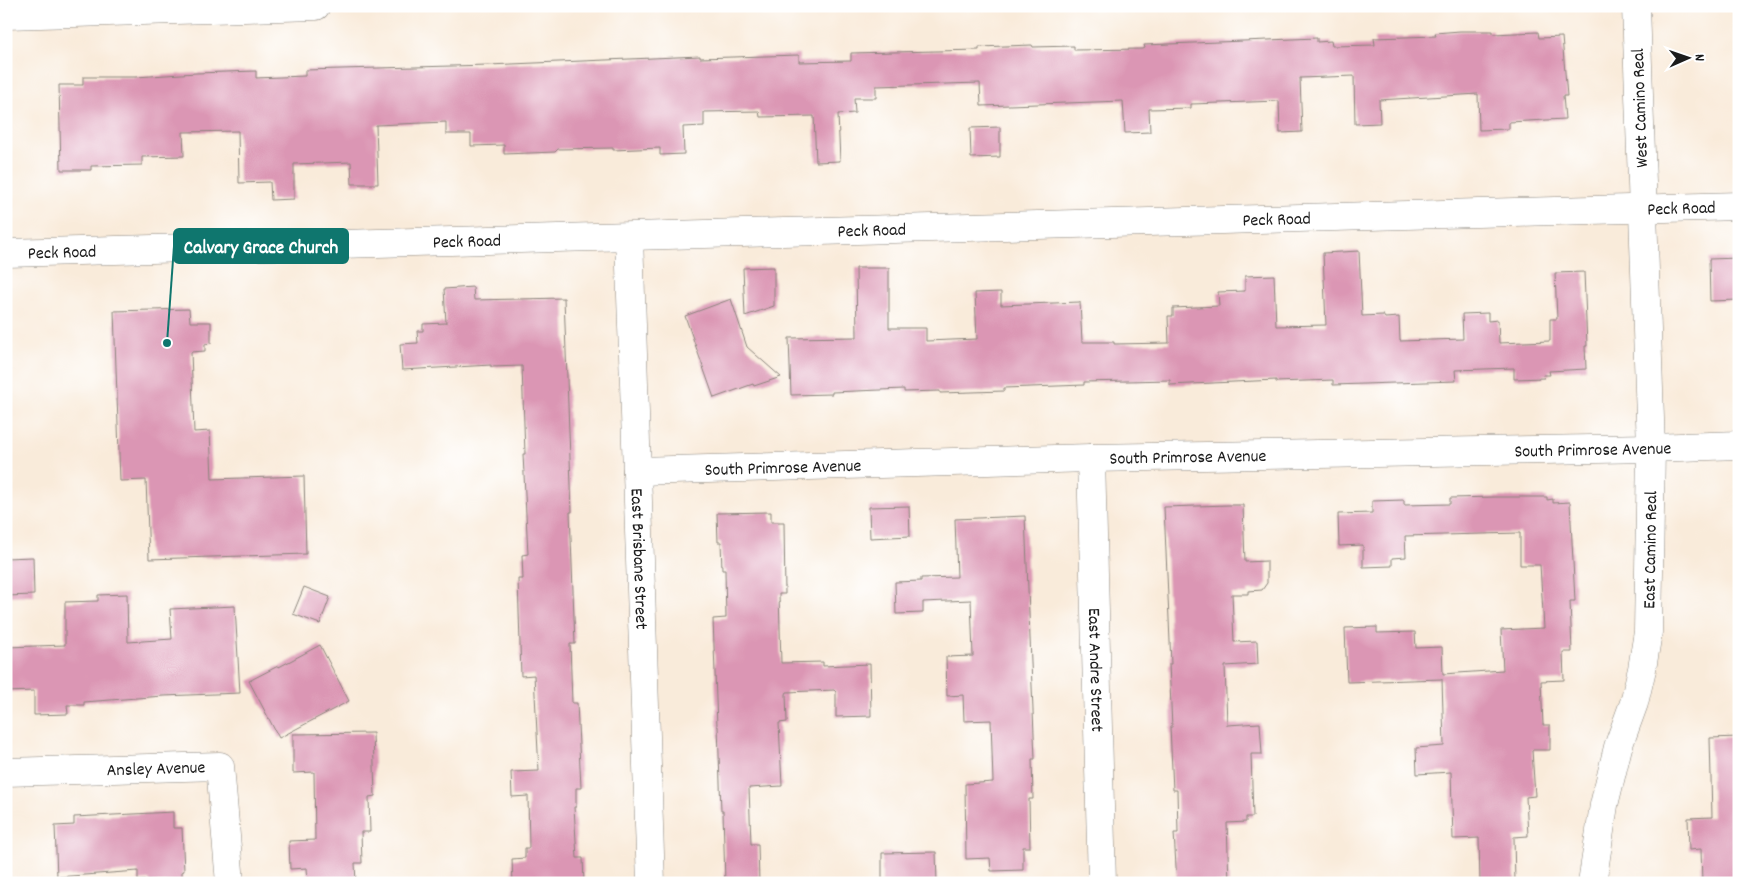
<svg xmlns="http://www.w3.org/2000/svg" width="1745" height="889" font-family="Dekko,sans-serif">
	<rect width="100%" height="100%" fill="#fff"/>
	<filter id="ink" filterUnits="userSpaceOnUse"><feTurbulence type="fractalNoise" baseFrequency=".02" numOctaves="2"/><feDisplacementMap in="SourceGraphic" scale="10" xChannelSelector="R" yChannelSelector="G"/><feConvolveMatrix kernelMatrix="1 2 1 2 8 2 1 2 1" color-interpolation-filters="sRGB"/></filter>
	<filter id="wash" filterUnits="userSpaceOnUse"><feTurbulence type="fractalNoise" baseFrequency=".0096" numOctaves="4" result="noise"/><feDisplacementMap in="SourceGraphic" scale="20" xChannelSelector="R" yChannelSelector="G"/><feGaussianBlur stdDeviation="1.12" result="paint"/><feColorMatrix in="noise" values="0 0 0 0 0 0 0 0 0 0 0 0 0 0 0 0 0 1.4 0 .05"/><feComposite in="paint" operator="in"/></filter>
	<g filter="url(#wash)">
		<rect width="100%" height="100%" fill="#f9ebda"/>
		<g id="blocks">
			<!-- building -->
			<path fill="#db96b4" d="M 1460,31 L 1493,31 L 1493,34 L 1538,32 L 1539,38 L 1562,37 L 1567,96 L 1563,96 L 1565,119 L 1509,122 L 1509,129 L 1479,130 L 1478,94 L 1379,100 L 1380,123 L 1355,124 L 1354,76 L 1300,78 L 1302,132 L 1280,133 L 1279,101 L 1191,104 L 1191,108 L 1149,109 L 1150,132 L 1125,133 L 1123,101 L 981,106 L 980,83 L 876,86 L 876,98 L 854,98 L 855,113 L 838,114 L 840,161 L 816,162 L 814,116 L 760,117 L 759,111 L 704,112 L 704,126 L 683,127 L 684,154 L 660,155 L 660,148 L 613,150 L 613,148 L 558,149 L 555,152 L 504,154 L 504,145 L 471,146 L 471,134 L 446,134 L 446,122 L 376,125 L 378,184 L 352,184 L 351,162 L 294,164 L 294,199 L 271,200 L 270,182 L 239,183 L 238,131 L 183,132 L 184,156 L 142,157 L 142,165 L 91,166 L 91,170 L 61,170 L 59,85 L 83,85 L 83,77 L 136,77 L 196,73 L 256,71 L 256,78 L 305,76 L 305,70 L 488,65 L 700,56 L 700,58 L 799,55 L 799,62 L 851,61 L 851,53 L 979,50 L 979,47 L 1032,45 L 1033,47 L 1074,46 L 1074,50 L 1143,49 L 1145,48 L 1144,45 L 1317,38 L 1317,42 L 1331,41 L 1332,46 L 1375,45 L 1374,38 L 1436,36 L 1435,33 Z
				M 1000,127 L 1000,157 L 971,158 L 970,128 Z
				M 1359,251 L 1362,316 L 1383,315 L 1385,318 L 1399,317 L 1400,341 L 1463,339 L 1462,314 L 1488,313 L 1488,321 L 1498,320 L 1499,343 L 1550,341 L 1550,319 L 1557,319 L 1555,273 L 1584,272 L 1587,346 L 1585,346 L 1586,369 L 1549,371 L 1550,375 L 1543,375 L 1544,378 L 1514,379 L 1514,368 L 1455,370 L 1456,381 L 1333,385 L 1333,380 L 1276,382 L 1276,380 L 1170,385 L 1170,380 L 1084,382 L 1084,385 L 1004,388 L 1004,391 L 940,393 L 940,391 L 904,392 L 904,389 L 832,392 L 832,394 L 791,395 L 789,338 L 857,337 L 856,268 L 889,268 L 889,328 L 926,328 L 926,341 L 977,339 L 975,293 L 1001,292 L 1001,305 L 1080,302 L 1082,342 L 1114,342 L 1114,344 L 1169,343 L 1168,316 L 1173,316 L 1173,308 L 1219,306 L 1218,292 L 1245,291 L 1245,276 L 1274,275 L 1276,326 L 1326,325 L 1323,253 Z
				M 1739,258 L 1739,300 L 1710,301 L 1709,259 Z
				M 774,267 L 774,306 L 745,316 L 743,268 Z
				M 473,287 L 474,300 L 564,298 L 572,512 L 570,512 L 575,644 L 570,644 L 572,703 L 577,703 L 581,788 L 576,788 L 576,807 L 574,807 L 577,858 L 583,858 L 584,883 L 513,883 L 512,859 L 525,858 L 525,848 L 529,848 L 528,796 L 512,797 L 511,772 L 539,771 L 534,675 L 521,676 L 518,579 L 523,579 L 522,555 L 528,554 L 523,454 L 525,454 L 522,366 L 491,367 L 491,365 L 402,370 L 400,344 L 418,343 L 417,331 L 423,331 L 423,324 L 446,323 L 444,289 Z
				M 731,299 L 747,347 L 781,377 L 754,386 L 753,384 L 714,398 L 685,316 Z
				M 189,309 L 190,322 L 211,322 L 211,343 L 205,344 L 205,351 L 191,352 L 194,432 L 210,431 L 212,479 L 304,476 L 306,554 L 149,559 L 146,480 L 120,481 L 114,311 Z
				M 1496,497 L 1547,497 L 1547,500 L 1553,499 L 1553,503 L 1570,502 L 1575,601 L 1570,601 L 1572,652 L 1563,652 L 1564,680 L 1541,681 L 1543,725 L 1550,725 L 1550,750 L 1532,750 L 1535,796 L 1526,797 L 1528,836 L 1514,837 L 1515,883 L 1480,883 L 1479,838 L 1453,839 L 1451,772 L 1417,774 L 1416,748 L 1444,746 L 1442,679 L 1347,682 L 1345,628 L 1377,627 L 1377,633 L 1415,632 L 1416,648 L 1442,647 L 1443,674 L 1503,670 L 1501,630 L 1544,628 L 1540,565 L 1520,565 L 1520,533 L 1405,536 L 1406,557 L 1392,558 L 1392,566 L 1363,567 L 1363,545 L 1339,546 L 1338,514 L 1372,513 L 1372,501 L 1404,500 L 1404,505 L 1450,504 L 1450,498 Z
				M 1229,505 L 1243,505 L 1245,562 L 1267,561 L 1267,583 L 1262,590 L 1248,591 L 1248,594 L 1232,594 L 1234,642 L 1257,641 L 1258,664 L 1225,666 L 1227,725 L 1260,723 L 1262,754 L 1251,754 L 1253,817 L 1246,817 L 1246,822 L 1227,823 L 1229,883 L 1177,883 L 1174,833 L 1178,833 L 1177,790 L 1173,790 L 1170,727 L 1172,727 L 1169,664 L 1171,664 L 1164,507 Z
				M 909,506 L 910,536 L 870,538 L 869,507 Z
				M 771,512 L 771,522 L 784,522 L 785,594 L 779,594 L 781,663 L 823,662 L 823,666 L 870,664 L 871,716 L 836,717 L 836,692 L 834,690 L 787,692 L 786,694 L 787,722 L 779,723 L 782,786 L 749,788 L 751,844 L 758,844 L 759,883 L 725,883 L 723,811 L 721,811 L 718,726 L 717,726 L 713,619 L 726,618 L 725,570 L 722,570 L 721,542 L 718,542 L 717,513 Z
				M 1025,516 L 1035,759 L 1032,759 L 1033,799 L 1029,799 L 1030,847 L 1023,847 L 1023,870 L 991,871 L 990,858 L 966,859 L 965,784 L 993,782 L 991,720 L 964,721 L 963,695 L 947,696 L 946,657 L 973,656 L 971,600 L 923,602 L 923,613 L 896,614 L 895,582 L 921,581 L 921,578 L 957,577 L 955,519 Z
				M 33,557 L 34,595 L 6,596 L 6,558 Z
				M 304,587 L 330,597 L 320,624 L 293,614 Z
				M 127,594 L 128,642 L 172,639 L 170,609 L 235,606 L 240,693 L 163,696 L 84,702 L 84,705 L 67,705 L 68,714 L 34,715 L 34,691 L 6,692 L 6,647 L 65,645 L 65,602 L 98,601 L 98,595 Z
				M 320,645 L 349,701 L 279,738 L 249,681 L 278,666 L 279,667 Z
				M 373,733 L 375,796 L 369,797 L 370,832 L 361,832 L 362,863 L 355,863 L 356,883 L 308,883 L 307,868 L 290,869 L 289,841 L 315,840 L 314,772 L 293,773 L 293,734 Z
				M 1739,737 L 1739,881 L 1733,881 L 1733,883 L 1702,883 L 1701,849 L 1689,850 L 1688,818 L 1712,817 L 1710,738 Z
				M 173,812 L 173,828 L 182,828 L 184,871 L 182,872 L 182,882 L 150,883 L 150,880 L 138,881 L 138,871 L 57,877 L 55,826 L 74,825 L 74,817 Z
				M 936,852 L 937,883 L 882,883 L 882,853 Z"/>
		</g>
	</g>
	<g filter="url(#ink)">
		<use href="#blocks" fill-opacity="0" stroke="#8a847b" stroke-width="1"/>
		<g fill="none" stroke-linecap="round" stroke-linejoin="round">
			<!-- minor casing -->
			<g stroke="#8a847b" stroke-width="29">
				<g id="minor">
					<path d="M 6,15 L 316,6"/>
					<path id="s1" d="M 629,237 L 651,883"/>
					<path id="s2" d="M 1091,458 L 1102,883"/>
					<path id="s3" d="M 637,471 L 1091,458 L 1651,448 L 1739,445"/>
					<path id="s4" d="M 6,772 L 220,766 L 230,883"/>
				</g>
			</g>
			<!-- tertiary casing -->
			<g stroke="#8a847b" stroke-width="29">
				<g id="tertiary">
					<path id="s5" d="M 6,253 L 1739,206"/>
					<path id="s6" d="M 1592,883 L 1604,805 L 1618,747 L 1634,703 L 1642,669 L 1648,632 L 1651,448 L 1636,6"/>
				</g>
			</g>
			<!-- minor -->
			<use href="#minor" stroke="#fff" stroke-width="28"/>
			<!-- tertiary -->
			<use href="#tertiary" stroke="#fff" stroke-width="28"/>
		</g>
	</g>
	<g text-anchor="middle" stroke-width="4" stroke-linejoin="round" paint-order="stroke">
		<!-- street labels -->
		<g font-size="18" fill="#1c1c1c" stroke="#fff">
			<text transform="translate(1639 108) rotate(-92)" y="6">West Camino Real</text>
			<text dy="6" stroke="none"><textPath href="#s5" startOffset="1676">Peck Road</textPath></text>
			<text dy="6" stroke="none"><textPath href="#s5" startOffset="1271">Peck Road</textPath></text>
			<text dy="6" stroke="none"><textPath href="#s5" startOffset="866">Peck Road</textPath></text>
			<text dy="6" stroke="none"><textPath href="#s5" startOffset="461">Peck Road</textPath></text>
			<text dy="6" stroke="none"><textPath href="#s5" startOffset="56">Peck Road</textPath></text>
			<text dy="6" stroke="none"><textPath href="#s3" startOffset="956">South Primrose Avenue</textPath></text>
			<text dy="6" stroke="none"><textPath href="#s3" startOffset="551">South Primrose Avenue</textPath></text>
			<text dy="6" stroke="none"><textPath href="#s3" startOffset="146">South Primrose Avenue</textPath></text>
			<text dy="6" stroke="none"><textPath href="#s6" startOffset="340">East Camino Real</textPath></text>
			<text dy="6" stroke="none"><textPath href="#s1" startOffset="322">East Brisbane Street</textPath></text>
			<text dy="6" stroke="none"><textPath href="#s2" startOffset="212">East Andre Street</textPath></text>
			<text dy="6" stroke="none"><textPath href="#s4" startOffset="150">Ansley Avenue</textPath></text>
		</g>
	</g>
	<!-- callouts -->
	<path fill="none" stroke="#0f766e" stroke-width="2" d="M167 343L174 246"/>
	<circle fill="#0f766e" stroke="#fff" stroke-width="2" cx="167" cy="343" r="5"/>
	<rect fill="#0f766e" stroke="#0f766e" stroke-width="2" x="174" y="229" width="174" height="34" rx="5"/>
	<g font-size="19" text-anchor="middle" font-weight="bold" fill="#fff">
		<text x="261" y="253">Calvary Grace Church</text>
	</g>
	<!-- margin -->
	<rect width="1745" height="889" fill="none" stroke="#fff" stroke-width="25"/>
	<!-- north arrow -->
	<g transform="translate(1688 58) rotate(88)" stroke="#ffffff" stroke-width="4" paint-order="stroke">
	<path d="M0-4L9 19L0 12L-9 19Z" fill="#1c1c1c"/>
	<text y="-8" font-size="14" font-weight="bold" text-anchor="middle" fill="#1c1c1c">N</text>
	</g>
</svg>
